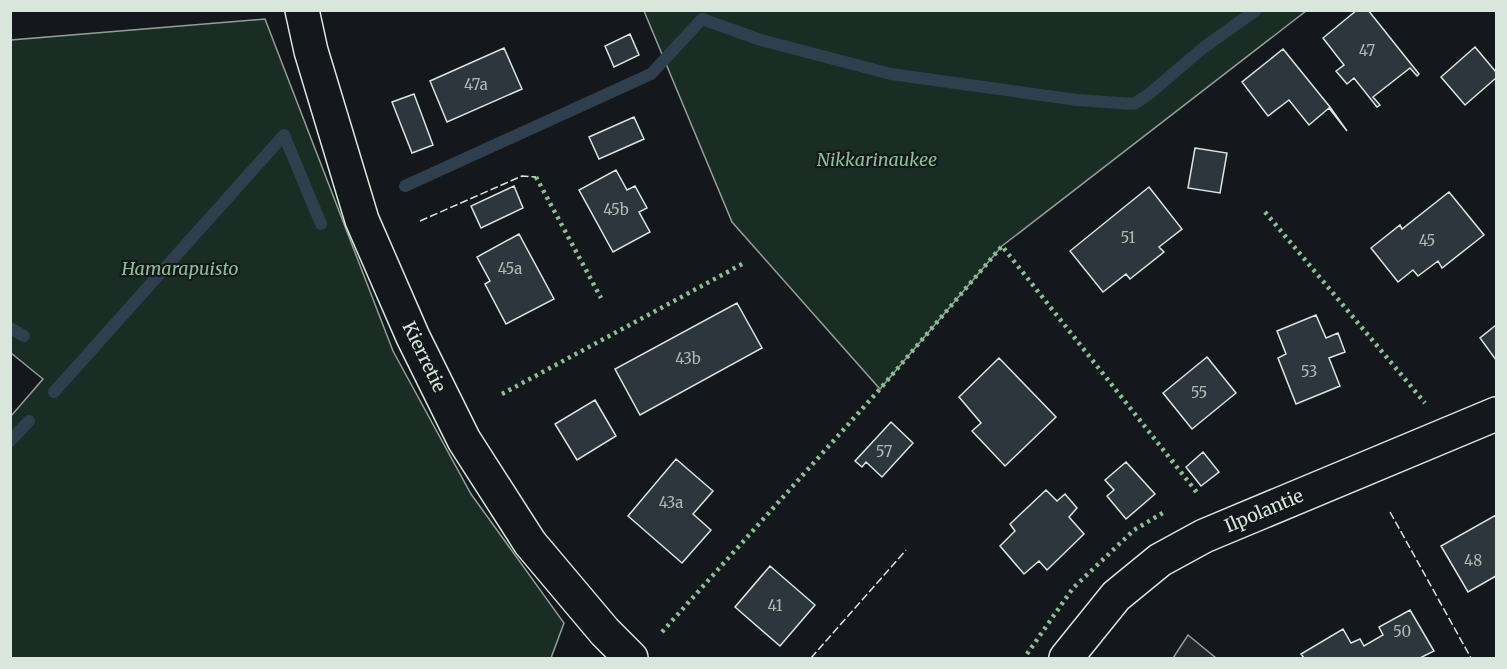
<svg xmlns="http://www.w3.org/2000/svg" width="1507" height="669" font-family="Merriweather,serif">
	<rect width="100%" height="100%" fill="#14181c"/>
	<!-- green -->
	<path fill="#1a2d24" stroke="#939e99" stroke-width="1.5" d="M 644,11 L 1306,11 L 1002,246 L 880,389 L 732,222 Z
		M 265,19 L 393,351 L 471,494 L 564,623 L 551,658 L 11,658 L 11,416 L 43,379 L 11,353 L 11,40 Z"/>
	<!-- parking -->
	<path fill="#24282b" stroke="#939e99" stroke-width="1.5" d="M 1188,635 L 1216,658 L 1173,658 Z"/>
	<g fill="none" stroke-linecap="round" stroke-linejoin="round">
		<!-- stream -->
		<path stroke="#2f3f4d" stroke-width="12" d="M 405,186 L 651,74 L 702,19 L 761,40 L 891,74 L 1077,100 L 1134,104 L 1149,94 L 1203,48 L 1256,10
			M 10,328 L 24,336
			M 54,392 L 284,135 L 321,224
			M 10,441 L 29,421"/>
	</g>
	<!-- building -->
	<path fill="#2c363c" stroke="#d8e6dc" stroke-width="1.5" d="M 1357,10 L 1368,10 L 1419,74 L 1417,76 L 1410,68 L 1373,97 L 1380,105 L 1377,107 L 1354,78 L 1347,84 L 1336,71 L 1344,65 L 1323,38 Z
		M 630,34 L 639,55 L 614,67 L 605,46 Z
		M 1475,47 L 1496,72 L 1496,78 L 1465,105 L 1441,77 Z
		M 504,48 L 522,89 L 447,122 L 430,81 Z
		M 1283,49 L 1330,107 L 1347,131 L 1329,108 L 1309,125 L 1289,100 L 1268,116 L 1242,82 Z
		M 414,94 L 433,145 L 412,153 L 392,102 Z
		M 634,117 L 644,139 L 599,159 L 589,137 Z
		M 1195,148 L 1227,153 L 1220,193 L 1188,188 Z
		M 616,170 L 627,190 L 635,186 L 647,208 L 639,212 L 650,232 L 613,252 L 579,190 Z
		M 514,186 L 523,208 L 481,228 L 471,206 Z
		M 1149,187 L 1182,229 L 1159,247 L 1164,252 L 1130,279 L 1126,274 L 1103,292 L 1070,251 Z
		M 1449,192 L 1484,235 L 1442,268 L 1438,261 L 1418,276 L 1413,270 L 1398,282 L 1371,248 L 1400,225 L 1402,229 Z
		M 519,234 L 554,299 L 506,324 L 485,284 L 490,281 L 477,257 Z
		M 737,303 L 762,348 L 640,415 L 615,369 Z
		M 1316,315 L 1326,338 L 1338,333 L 1345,352 L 1329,358 L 1340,386 L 1296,404 L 1278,358 L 1286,354 L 1277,331 Z
		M 1496,325 L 1496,360 L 1480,338 Z
		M 1207,357 L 1236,393 L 1192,429 L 1163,393 Z
		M 999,358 L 1056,417 L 1005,466 L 972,431 L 981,423 L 959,397 Z
		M 595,400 L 616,436 L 577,460 L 555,424 Z
		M 891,422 L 913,443 L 882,477 L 866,462 L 862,467 L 855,461 Z
		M 1203,452 L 1219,472 L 1201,486 L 1186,467 Z
		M 676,459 L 713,491 L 693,514 L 711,530 L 682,563 L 628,516 Z
		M 1126,462 L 1155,494 L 1126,519 L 1107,496 L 1114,490 L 1105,480 Z
		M 1046,490 L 1057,501 L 1065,494 L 1077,508 L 1069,517 L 1084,534 L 1047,570 L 1039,561 L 1024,574 L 1000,546 L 1015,531 L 1010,524 Z
		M 1496,515 L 1496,576 L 1468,592 L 1441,546 Z
		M 770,566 L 815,605 L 780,646 L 735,607 Z
		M 1410,610 L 1434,651 L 1420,658 L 1304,658 L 1301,654 L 1343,629 L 1351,643 L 1360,639 L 1364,646 L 1383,635 L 1379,627 Z"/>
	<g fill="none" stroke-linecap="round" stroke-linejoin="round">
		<!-- minor casing -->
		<g stroke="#d8e6dc" stroke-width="36">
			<path id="minor" d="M 302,10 L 311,51 L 362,220 L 413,337 L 464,440 L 530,543 L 605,632 L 631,658"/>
		</g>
		<!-- tertiary casing -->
		<g stroke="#d8e6dc" stroke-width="36">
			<path id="tertiary" d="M 1066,658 L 1116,596 L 1160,560 L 1204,536 L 1496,414"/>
		</g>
		<!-- minor -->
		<use href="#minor" stroke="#14181c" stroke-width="33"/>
		<!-- tertiary -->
		<use href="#tertiary" stroke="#14181c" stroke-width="33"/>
		<!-- hedge -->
		<path stroke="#8ac095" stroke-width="4.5" stroke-dasharray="3 4.5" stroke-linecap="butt" d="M 536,177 L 601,298
			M 1265,212 L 1425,403
			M 502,394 L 746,262
			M 662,632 L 880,389 L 1002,246 L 1199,495
			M 1027,654 L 1073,588 L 1134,530 L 1166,511"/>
		<!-- fence -->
		<path stroke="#d8e6dc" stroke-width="1.5" stroke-dasharray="8 3" stroke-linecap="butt" d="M 420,221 L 522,176 L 536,177
			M 1390,512 L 1471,658
			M 811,658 L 906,550"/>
	</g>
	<g text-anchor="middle" stroke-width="4.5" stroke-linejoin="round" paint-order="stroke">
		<!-- number labels -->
		<g font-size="15" fill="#adbab4">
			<text x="1367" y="56">47</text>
			<text x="476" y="90">47a</text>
			<text x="616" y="215">45b</text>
			<text x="1128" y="243">51</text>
			<text x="1427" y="246">45</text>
			<text x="510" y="274">45a</text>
			<text x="688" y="364">43b</text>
			<text x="1309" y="377">53</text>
			<text x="1199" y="398">55</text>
			<text x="884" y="457">57</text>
			<text x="671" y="508">43a</text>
			<text x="1473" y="566">48</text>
			<text x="775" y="611">41</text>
			<text x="1402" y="637">50</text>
		</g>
		<!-- park labels -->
		<g font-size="18" font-style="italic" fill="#8ac095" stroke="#14181c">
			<text x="877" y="166">Nikkarinaukee</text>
			<text x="180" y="275">Hamarapuisto</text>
		</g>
		<!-- street labels -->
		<g font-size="18" fill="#d8e6dc" stroke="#14181c">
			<text transform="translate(424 357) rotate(64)" y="6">Kierretie</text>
			<text transform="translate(1264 511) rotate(-23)" y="6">Ilpolantie</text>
		</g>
	</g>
	<!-- border -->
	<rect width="1507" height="669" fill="none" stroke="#d8e6dc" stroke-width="24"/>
</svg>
